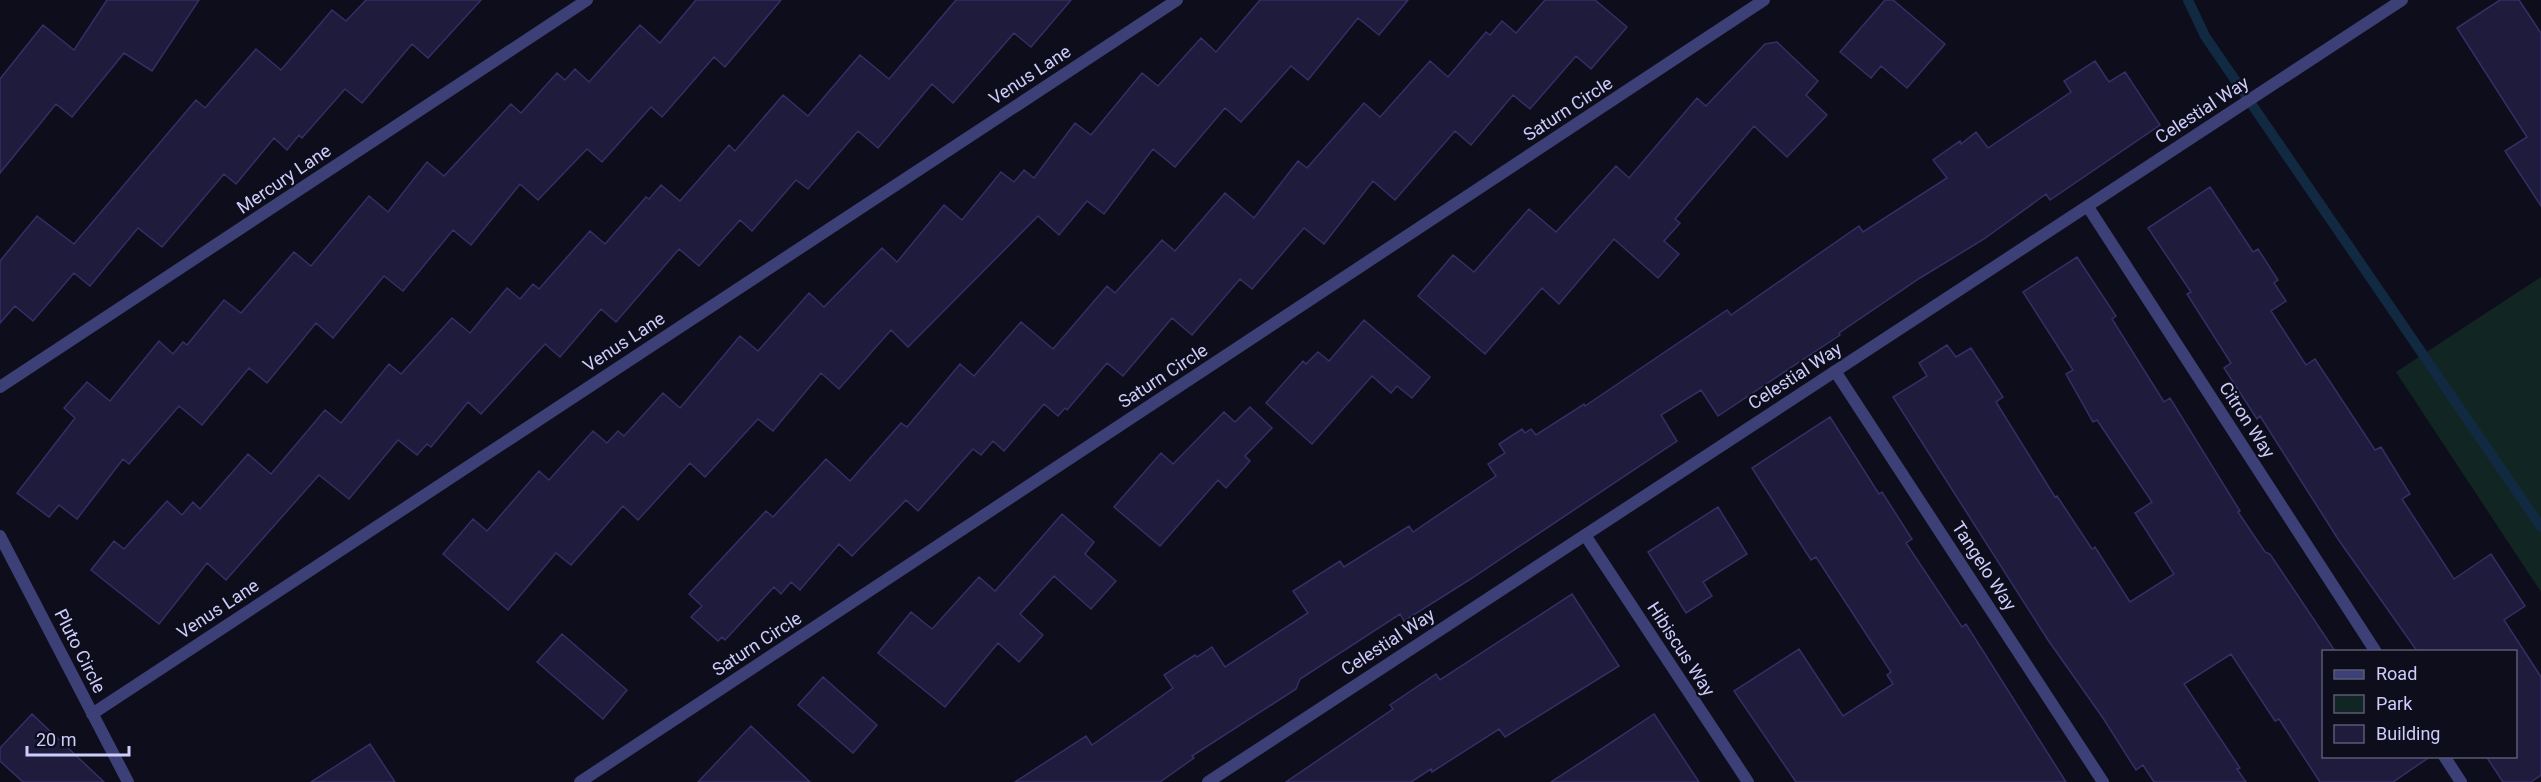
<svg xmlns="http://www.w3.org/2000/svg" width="2541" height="782" font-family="Roboto,sans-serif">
	<rect width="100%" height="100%" fill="#0e0d1c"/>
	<!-- green -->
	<path fill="#112623" d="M 2541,277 L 2541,592 L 2396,372 Z"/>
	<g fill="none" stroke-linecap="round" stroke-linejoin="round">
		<!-- stream -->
		<path stroke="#112a41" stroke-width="10" d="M 2188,0 L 2205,36 L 2541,527"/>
	</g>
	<!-- building -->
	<path fill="#1e1b3c" stroke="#342f66" stroke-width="1.5" d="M 107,0 L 199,0 L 152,71 L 124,53 L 72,117 L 56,104 L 0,173 L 0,79 L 43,25 L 74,50 Z
		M 366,0 L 481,0 L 428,58 L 412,44 L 362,103 L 345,89 L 302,138 L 299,135 L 287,150 L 274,138 L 236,184 L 224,174 L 162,247 L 138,228 L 90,286 L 74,273 L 33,321 L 15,306 L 0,323 L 0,261 L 37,216 L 74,244 L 196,100 L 205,108 L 256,49 L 281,70 L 332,10 L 346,21 Z
		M 696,0 L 781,0 L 725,67 L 714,57 L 662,117 L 651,107 L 602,162 L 587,149 L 538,200 L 520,184 L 471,245 L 453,230 L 403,291 L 384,276 L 333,338 L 316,323 L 267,383 L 249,368 L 202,425 L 179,406 L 129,464 L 123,459 L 77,519 L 59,505 L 49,517 L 17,493 L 75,418 L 64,408 L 87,382 L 110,401 L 159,341 L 173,354 L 183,342 L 187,345 L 224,300 L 241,313 L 294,252 L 311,266 L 369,196 L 388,212 L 427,162 L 444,176 L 511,104 L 521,113 L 557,73 L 565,80 L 575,69 L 589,82 L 640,25 L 660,43 Z
		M 956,0 L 1071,0 L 1031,47 L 1014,33 L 953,103 L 932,84 L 878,148 L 858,131 L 808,189 L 796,180 L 752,231 L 740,220 L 699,266 L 679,249 L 616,322 L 601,309 L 560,357 L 545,344 L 481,414 L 468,402 L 431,447 L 427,444 L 417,455 L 398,440 L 349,499 L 319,475 L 226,580 L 207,563 L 159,624 L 91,570 L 114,541 L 124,549 L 167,501 L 182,515 L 193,502 L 200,509 L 248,454 L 271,474 L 325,410 L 341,423 L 389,364 L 401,374 L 452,318 L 470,333 L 507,288 L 520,299 L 533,284 L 539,289 L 590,231 L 605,244 L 646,197 L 649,199 L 661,185 L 680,201 L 729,145 L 735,151 L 783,95 L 808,116 L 860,55 L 889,79 Z
		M 1260,0 L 1408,0 L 1379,35 L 1358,18 L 1308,80 L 1291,66 L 1241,122 L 1225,108 L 1175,167 L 1153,149 L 1104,214 L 1087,201 L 1059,235 L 1038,216 L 908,347 L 891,330 L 839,389 L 821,373 L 773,431 L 758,419 L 705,477 L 690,463 L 638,520 L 623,506 L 571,565 L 556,553 L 508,610 L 443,554 L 473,519 L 487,531 L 539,471 L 549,480 L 593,431 L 607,443 L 618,431 L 624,436 L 663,393 L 680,408 L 740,336 L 758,351 L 809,293 L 824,307 L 882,248 L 897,262 L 944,205 L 962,220 L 1001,172 L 1014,182 L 1024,170 L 1034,178 L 1075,123 L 1091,135 L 1142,73 L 1158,86 L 1201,38 L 1216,52 Z
		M 1545,0 L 1595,0 L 1627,27 L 1591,69 L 1576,56 L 1530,109 L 1513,95 L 1471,145 L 1455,131 L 1395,200 L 1373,181 L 1324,244 L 1304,228 L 1252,289 L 1240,279 L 1192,335 L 1172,318 L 1123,376 L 1107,363 L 1067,410 L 1065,408 L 1058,416 L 1044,404 L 1004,451 L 993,441 L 981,455 L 973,449 L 918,511 L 906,500 L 852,556 L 839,544 L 800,590 L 791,582 L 781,594 L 774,587 L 725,640 L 722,637 L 718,641 L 691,617 L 702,606 L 689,594 L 766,511 L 773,517 L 826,459 L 850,481 L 901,423 L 907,427 L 960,364 L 974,376 L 1021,322 L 1053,349 L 1107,286 L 1115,293 L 1162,240 L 1175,251 L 1225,193 L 1254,218 L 1298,161 L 1307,168 L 1364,103 L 1380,117 L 1430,61 L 1448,77 L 1486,32 L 1490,35 L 1502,21 L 1516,33 Z
		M 1885,0 L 1893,0 L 1945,44 L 1907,88 L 1881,66 L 1871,78 L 1840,52 Z
		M 2500,0 L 2519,0 L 2541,33 L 2541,206 L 2505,151 L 2527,137 L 2457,28 Z
		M 1777,42 L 1818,81 L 1806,95 L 1827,115 L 1787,157 L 1754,126 L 1675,219 L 1680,223 L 1664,241 L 1679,254 L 1658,278 L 1614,239 L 1559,304 L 1542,288 L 1485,354 L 1418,296 L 1453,255 L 1474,272 L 1529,209 L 1556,232 L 1616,166 L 1629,178 L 1697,98 L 1706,106 L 1765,44 Z
		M 2095,61 L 2109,82 L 2125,72 L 2160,125 L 2050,200 L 2046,194 L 1984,239 L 1920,278 L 1839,333 L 1840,335 L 1718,416 L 1701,390 L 1661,415 L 1677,441 L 1469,580 L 1404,621 L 1400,614 L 1300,679 L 1296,689 L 1192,756 L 1194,758 L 1160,782 L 1015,782 L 1086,736 L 1092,745 L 1173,688 L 1164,675 L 1195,655 L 1197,657 L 1212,647 L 1225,667 L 1308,613 L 1293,591 L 1340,561 L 1344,567 L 1409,526 L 1413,532 L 1496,476 L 1488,464 L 1505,453 L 1499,444 L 1522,429 L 1525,433 L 1531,429 L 1536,435 L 1584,404 L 1585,406 L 1727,310 L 1731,315 L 1859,226 L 1863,232 L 1947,178 L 1933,160 L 1960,141 L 1961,144 L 1976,132 L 1988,148 L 2071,92 L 2064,81 Z
		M 2210,187 L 2253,252 L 2258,249 L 2278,280 L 2274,283 L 2286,301 L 2271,311 L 2306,365 L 2315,359 L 2375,450 L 2381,447 L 2410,494 L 2402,499 L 2454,579 L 2491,554 L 2525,606 L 2504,620 L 2541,677 L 2541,775 L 2531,782 L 2503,782 L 2486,756 L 2516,756 L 2516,651 L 2417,651 L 2338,539 L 2260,416 L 2257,419 L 2224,368 L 2231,363 L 2187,294 L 2191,292 L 2148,228 Z
		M 2077,257 L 2116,316 L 2112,319 L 2164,402 L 2170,398 L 2240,511 L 2238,512 L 2265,552 L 2270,554 L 2335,651 L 2324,651 L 2324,756 L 2431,756 L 2393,782 L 2320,782 L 2279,719 L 2275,721 L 2231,654 L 2184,684 L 2240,768 L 2237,769 L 2246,782 L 2154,782 L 2143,765 L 2136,770 L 2103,718 L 2048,640 L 1893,397 L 1927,376 L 1919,363 L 1947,345 L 1956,357 L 1971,348 L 2003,397 L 1996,402 L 2055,497 L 2057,496 L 2092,549 L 2095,547 L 2130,602 L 2174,574 L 2135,513 L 2152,502 L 2097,420 L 2093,422 L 2066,374 L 2073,370 L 2023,292 Z
		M 1364,320 L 1430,377 L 1412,398 L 1397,386 L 1391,393 L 1372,376 L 1312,444 L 1266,403 L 1303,361 L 1306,364 L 1318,352 L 1329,361 Z
		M 1250,407 L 1272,428 L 1245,456 L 1250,461 L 1226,488 L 1218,480 L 1160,546 L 1114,507 L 1161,453 L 1173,464 L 1224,412 L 1235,422 Z
		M 1830,417 L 1879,494 L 1882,492 L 1912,539 L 1906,543 L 1962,627 L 1966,624 L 2066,782 L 1796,782 L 1734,691 L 1799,649 L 1843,716 L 1893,684 L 1887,675 L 1891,672 L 1816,557 L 1811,560 L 1752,468 Z
		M 1718,507 L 1747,554 L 1703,582 L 1712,596 L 1686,613 L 1648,552 Z
		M 1062,514 L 1094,542 L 1085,554 L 1116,581 L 1091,609 L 1054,576 L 1020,614 L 1043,635 L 1019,662 L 998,643 L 945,707 L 878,653 L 911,612 L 932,629 L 979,577 L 995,591 Z
		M 1572,594 L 1619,666 L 1505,737 L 1499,729 L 1432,772 L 1431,769 L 1411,782 L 1286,782 L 1393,709 L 1390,705 L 1436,674 L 1440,680 Z
		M 562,634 L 627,690 L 603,719 L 537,662 Z
		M 823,677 L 877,725 L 853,753 L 798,705 Z
		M 32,714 L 104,782 L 23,782 L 0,761 L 0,748 Z
		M 1654,714 L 1699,782 L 1551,782 L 1603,748 Z
		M 751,726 L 810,782 L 698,782 Z
		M 370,744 L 395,782 L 311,782 Z"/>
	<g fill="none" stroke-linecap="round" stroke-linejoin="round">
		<!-- minor -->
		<path stroke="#3c4077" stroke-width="12" d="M 2088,207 L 2376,652
			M 1835,371 L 2103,782
			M 0,387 L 587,0
			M 1585,535 L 1748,782
			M 0,536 L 128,782
			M 92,714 L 1177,0
			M 2444,756 L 2461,782
			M 580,782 L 1764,0
			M 1208,782 L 2402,0"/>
	</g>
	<g text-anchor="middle" stroke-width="4.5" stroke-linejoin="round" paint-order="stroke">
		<!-- street labels -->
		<g font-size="18" fill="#cdcdfb" stroke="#0e0d1c">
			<text transform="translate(1030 75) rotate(-33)" y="6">Venus Lane</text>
			<text transform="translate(1568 109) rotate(-33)" y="6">Saturn Circle</text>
			<text transform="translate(2202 110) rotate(-33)" y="6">Celestial Way</text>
			<text transform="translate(284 179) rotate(-34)" y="6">Mercury Lane</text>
			<text transform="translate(624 342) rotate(-33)" y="6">Venus Lane</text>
			<text transform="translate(1163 376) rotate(-33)" y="6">Saturn Circle</text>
			<text transform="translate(1795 376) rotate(-33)" y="6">Celestial Way</text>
			<text transform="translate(2247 420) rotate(57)" y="6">Citron Way</text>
			<text transform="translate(1984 566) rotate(57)" y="6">Tangelo Way</text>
			<text transform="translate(218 609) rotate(-33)" y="6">Venus Lane</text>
			<text transform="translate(1388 642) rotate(-33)" y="6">Celestial Way</text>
			<text transform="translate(757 644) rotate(-33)" y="6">Saturn Circle</text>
			<text transform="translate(1681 649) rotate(57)" y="6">Hibiscus Way</text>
			<text transform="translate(80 651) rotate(63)" y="6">Pluto Circle</text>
		</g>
	</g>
	<!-- legend -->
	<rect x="2322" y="650" width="195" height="108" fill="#0e0d1c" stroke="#5a5a75" stroke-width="1.5"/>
	<rect x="2334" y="670" width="30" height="9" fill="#3c4077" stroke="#5a5a75" stroke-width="1.5"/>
	<text x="2376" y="680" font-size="18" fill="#cdcdfb">Road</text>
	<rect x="2334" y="695" width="30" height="18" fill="#112623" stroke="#5a5a75" stroke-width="1.5"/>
	<text x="2376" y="710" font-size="18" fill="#cdcdfb">Park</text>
	<rect x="2334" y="725" width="30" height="18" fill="#1e1b3c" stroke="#5a5a75" stroke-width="1.5"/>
	<text x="2376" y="740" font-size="18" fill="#cdcdfb">Building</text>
	<!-- scale -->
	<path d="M27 746v9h102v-9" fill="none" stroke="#cdcdfb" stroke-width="3"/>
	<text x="36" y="746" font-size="18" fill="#cdcdfb" stroke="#0e0d1c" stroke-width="4.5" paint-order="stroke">20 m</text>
</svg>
